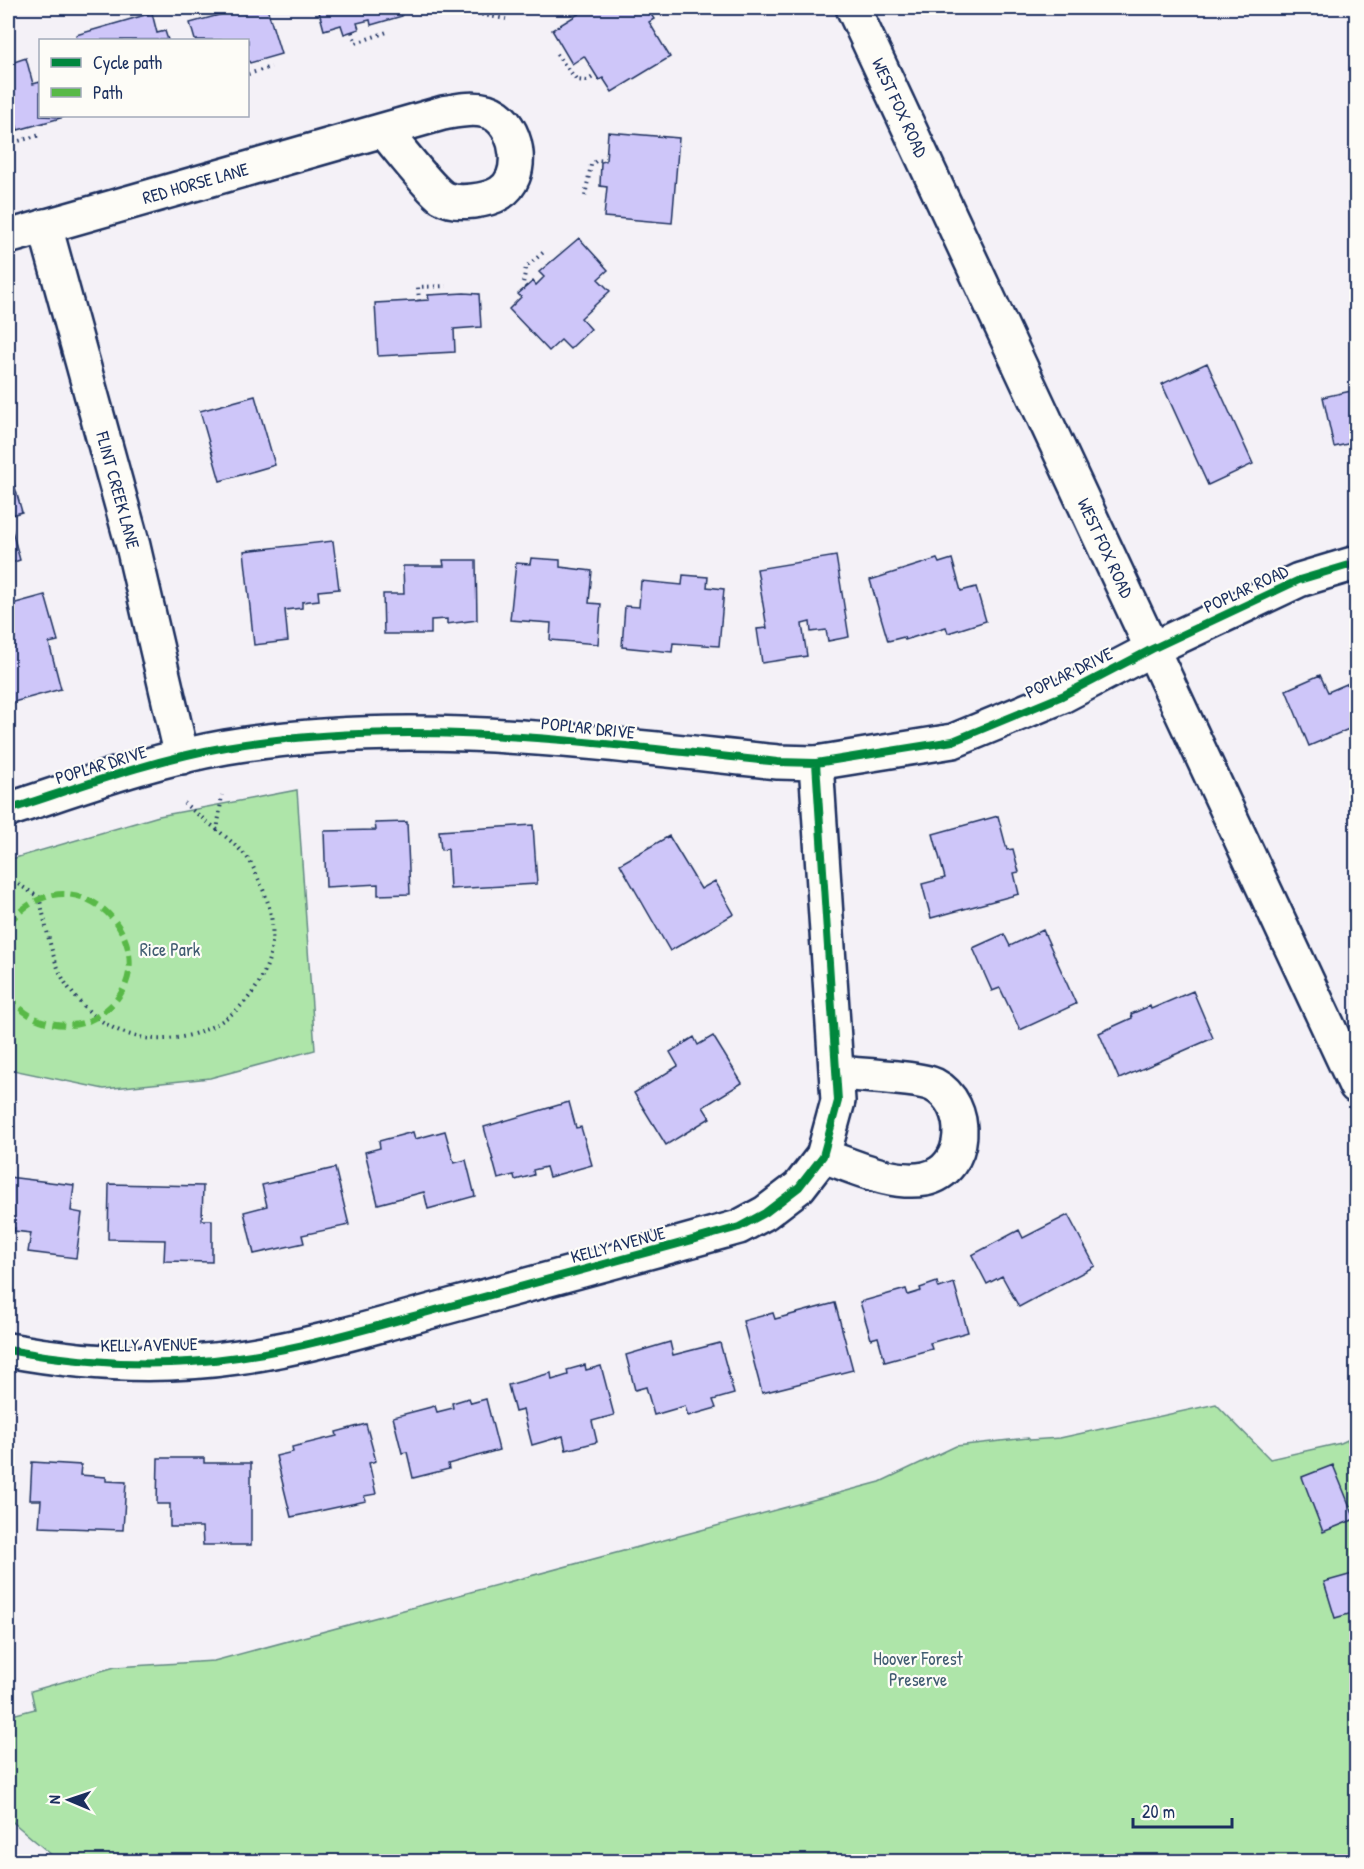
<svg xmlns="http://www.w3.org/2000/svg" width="1364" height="1869" font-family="'Patrick Hand',sans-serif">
	<rect width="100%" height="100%" fill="#f4f1f7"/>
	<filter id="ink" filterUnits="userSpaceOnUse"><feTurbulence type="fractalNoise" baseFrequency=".0167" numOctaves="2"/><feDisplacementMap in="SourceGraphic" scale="12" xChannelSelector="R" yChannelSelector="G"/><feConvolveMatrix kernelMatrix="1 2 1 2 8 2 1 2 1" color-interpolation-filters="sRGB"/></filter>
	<g filter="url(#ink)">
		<!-- green -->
		<path fill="#aee5a9" stroke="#648a84" stroke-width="1.5" d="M 297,790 L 315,1050 L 210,1078 L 104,1089 L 8,1069 L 8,860 L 159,816 Z
			M 1216,1404 L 1270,1459 L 1341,1443 L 1356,1436 L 1356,1861 L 60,1862 L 8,1818 L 8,1716 L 35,1709 L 31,1691 L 115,1667 L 214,1661 L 880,1482 L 956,1446 L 1028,1438 L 1030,1440 L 1060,1438 Z"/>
		<!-- building -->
		<path fill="#cec6f9" stroke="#1b2f5e" stroke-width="1.5" d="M 244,8 L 267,8 L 281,54 L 250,63 L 248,60 L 248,40 L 195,40 L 190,23 Z
			M 318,8 L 400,8 L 402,16 L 371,25 L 370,20 L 357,23 L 359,29 L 344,34 L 341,25 L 324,30 Z
			M 490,8 L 525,8 L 524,14 Z
			M 588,8 L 647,8 L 654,19 L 649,22 L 670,57 L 612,92 L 603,78 L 599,80 L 584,56 L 572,64 L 552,30 Z
			M 152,13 L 157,33 L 165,31 L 168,40 L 77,40 L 76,35 Z
			M 26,58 L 33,84 L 40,82 L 40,116 L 64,117 L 18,130 L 14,117 L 8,119 L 8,64 Z
			M 608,132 L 679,138 L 672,223 L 604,217 L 607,187 L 600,186 L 601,162 L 606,161 Z
			M 579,238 L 608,270 L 598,279 L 610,291 L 581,318 L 591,329 L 570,349 L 561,340 L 549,351 L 509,309 L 521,297 L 518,294 L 533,281 L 536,285 L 544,277 L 539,272 Z
			M 464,293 L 479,294 L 481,327 L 454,329 L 455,352 L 378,356 L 375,303 L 429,300 L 428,295 Z
			M 1207,363 L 1253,464 L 1208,485 L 1162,384 Z
			M 1356,390 L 1356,442 L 1334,447 L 1323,397 Z
			M 255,396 L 275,465 L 220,481 L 200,411 Z
			M 8,463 L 22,512 L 8,516 L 20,560 L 8,564 Z
			M 333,541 L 339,589 L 318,591 L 319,600 L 302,602 L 302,608 L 285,610 L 288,641 L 254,645 L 244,551 Z
			M 836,556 L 849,637 L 828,641 L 826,630 L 811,632 L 810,622 L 802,624 L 807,656 L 762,663 L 757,629 L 767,628 L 757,569 Z
			M 531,558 L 560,560 L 560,567 L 592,571 L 589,603 L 601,604 L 598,644 L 550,640 L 551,623 L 510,620 L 516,563 L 530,564 Z
			M 937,559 L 939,563 L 952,559 L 961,591 L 976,587 L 986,621 L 948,633 L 946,627 L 905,640 L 904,637 L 888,641 L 870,580 Z
			M 443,560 L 476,560 L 477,620 L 447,624 L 447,619 L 431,620 L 431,634 L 384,634 L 383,594 L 404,594 L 403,566 L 444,566 Z
			M 683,575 L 708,577 L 707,587 L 724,589 L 719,646 L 673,643 L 672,652 L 622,647 L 625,606 L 639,607 L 641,581 L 682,585 Z
			M 45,595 L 58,641 L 49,643 L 61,689 L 10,703 L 8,615 L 14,613 L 12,604 Z
			M 1320,675 L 1328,692 L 1356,680 L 1356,726 L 1309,746 L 1286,690 Z
			M 998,816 L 1007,850 L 1013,849 L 1019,872 L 1014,873 L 1019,894 L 931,918 L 922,884 L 945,878 L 933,834 Z
			M 407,822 L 410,894 L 378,895 L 378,884 L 326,887 L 324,831 L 376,830 L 375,823 Z
			M 533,825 L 537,884 L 450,889 L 448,849 L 441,850 L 439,831 Z
			M 669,836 L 701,889 L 715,881 L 734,914 L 670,951 L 620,864 Z
			M 1043,930 L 1076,1004 L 1020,1030 L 1000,988 L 992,991 L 973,948 L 1004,934 L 1010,946 Z
			M 1193,991 L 1213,1038 L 1119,1079 L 1099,1033 L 1132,1018 L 1131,1014 L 1150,1006 L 1151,1009 Z
			M 713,1036 L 742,1083 L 703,1107 L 710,1118 L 666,1145 L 634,1093 L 678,1066 L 670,1052 L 694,1037 L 698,1045 Z
			M 569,1102 L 576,1128 L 581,1127 L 592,1165 L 549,1177 L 546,1167 L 533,1170 L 534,1175 L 515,1180 L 514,1175 L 498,1179 L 484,1127 Z
			M 445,1131 L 454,1163 L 466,1160 L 475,1196 L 428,1209 L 424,1192 L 378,1204 L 365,1152 L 380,1148 L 379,1141 L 413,1132 L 415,1139 Z
			M 335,1168 L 349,1225 L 302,1235 L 304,1243 L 254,1254 L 244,1212 L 267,1206 L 262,1185 Z
			M 8,1177 L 74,1185 L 71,1211 L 82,1213 L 76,1258 L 28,1252 L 31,1233 L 14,1231 L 15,1228 L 8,1227 Z
			M 109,1184 L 203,1186 L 202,1220 L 212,1220 L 212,1262 L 164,1261 L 165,1240 L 108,1239 Z
			M 1068,1215 L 1095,1266 L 1019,1307 L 1002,1276 L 987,1284 L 972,1255 L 1019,1230 L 1023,1238 Z
			M 937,1282 L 939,1288 L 954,1283 L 968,1332 L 930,1343 L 932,1349 L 885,1362 L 878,1337 L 871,1339 L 860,1302 L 906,1289 L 908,1295 L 921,1291 L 920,1288 Z
			M 835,1303 L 853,1370 L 762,1393 L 743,1321 L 773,1313 L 775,1319 Z
			M 670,1342 L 673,1355 L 720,1343 L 734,1394 L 713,1400 L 716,1408 L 688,1416 L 685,1406 L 654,1415 L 646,1387 L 635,1390 L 626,1355 Z
			M 585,1365 L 586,1370 L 601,1366 L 614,1415 L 592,1421 L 597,1442 L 566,1450 L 563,1436 L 532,1445 L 523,1410 L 515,1412 L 508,1385 L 551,1373 L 552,1380 L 568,1375 L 567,1370 Z
			M 469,1398 L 471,1403 L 486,1399 L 499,1450 L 448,1464 L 449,1469 L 413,1478 L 407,1452 L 402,1453 L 393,1417 L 435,1406 L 437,1412 L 453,1408 L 452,1403 Z
			M 366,1424 L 376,1461 L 369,1463 L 376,1494 L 364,1496 L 366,1501 L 291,1517 L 276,1456 L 293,1452 L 292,1447 L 337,1436 L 336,1432 Z
			M 158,1458 L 204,1458 L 204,1463 L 251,1463 L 251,1545 L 203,1545 L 202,1527 L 170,1527 L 170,1504 L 157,1504 Z
			M 32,1462 L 81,1465 L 80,1475 L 106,1477 L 106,1481 L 126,1482 L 123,1530 L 39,1527 L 41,1500 L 30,1500 Z
			M 1333,1465 L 1355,1519 L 1323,1532 L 1302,1477 Z
			M 1356,1573 L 1356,1612 L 1335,1618 L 1324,1582 Z"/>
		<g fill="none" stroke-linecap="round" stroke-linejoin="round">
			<!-- minor casing -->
			<g stroke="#1b2f5e" stroke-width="38">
				<g id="minor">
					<path id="s1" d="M 853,8 L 1356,1086"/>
					<path id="s2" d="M 45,226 L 133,546 L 182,757"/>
					<path id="s3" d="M 8,237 L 443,113 C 460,110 482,105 497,116 C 519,132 525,177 500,193 C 492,198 482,200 473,201 C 464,202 450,202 442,197 C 428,187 397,146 384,131"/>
					<path d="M 8,810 C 79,787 151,760 226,747 C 410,716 594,743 778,762 L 816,763 L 953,741 L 1062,696 L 1152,649 L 1299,580 L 1356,563"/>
					<path d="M 823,1156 C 854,1166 891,1185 925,1179 C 969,1170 971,1104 934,1085 C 921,1078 857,1075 838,1073"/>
					<path d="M 8,1350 C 83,1364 162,1368 238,1357 C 310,1347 380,1325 450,1306 C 547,1280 643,1254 739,1227 L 765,1213 L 799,1187 L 823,1156 L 838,1101 L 816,763"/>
				</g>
			</g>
			<!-- path -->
			<path stroke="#1b2f5e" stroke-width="4" stroke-dasharray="1.5 4.5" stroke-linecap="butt" d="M 472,8 L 478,14 L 506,19
				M 352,32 L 356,43 L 390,31
				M 556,54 L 577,80 L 587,81 L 596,75
				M 248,74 L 271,67
				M 8,139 L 15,142 L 40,135
				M 585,196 L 591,165 L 597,160 L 606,161
				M 526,287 L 523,284 L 526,267 L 545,251
				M 419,301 L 418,287 L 446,286
				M 217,831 L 222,795
				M 8,878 L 39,897 C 47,927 51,962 68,987 C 148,1104 318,1004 261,885 C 257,877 254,867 249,860 C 236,842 202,819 184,803"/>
			<!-- minor -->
			<use href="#minor" stroke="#fdfcf7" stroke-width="33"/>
			<!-- quiet -->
			<path stroke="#58b947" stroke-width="6" stroke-dasharray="12 6" stroke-linecap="butt" d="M 8,924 C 78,840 174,954 107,1009 C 96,1018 84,1025 70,1025 C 43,1025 23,1016 8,994"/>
			<!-- cycleway casing -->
			<g stroke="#fdfcf7" stroke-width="11">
				<path id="cycleway" d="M 8,810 C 79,787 151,760 226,747 C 410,716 594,743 778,762 L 816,763 L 953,741 L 1062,696 L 1152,649 L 1299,580 L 1356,563
					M 8,1350 C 83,1364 162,1368 238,1357 C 310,1347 380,1325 450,1306 C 547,1280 643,1254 739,1227 L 765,1213 L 799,1187 L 823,1156 L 838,1101 L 816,763"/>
			</g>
			<!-- cycleway -->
			<use href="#cycleway" stroke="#00873e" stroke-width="8"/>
		</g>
	</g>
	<g text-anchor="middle" stroke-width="4.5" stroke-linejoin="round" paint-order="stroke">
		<!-- street labels -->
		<g font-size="18" fill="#1b2f5e" stroke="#fdfcf7">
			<text dy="6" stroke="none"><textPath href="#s1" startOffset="110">WEST FOX ROAD</textPath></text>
			<text dy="6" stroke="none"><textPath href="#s3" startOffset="195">RED HORSE LANE</textPath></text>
			<text dy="6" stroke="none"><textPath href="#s2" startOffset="274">FLINT CREEK LANE</textPath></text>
			<text dy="6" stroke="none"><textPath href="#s1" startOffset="596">WEST FOX ROAD</textPath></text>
			<text transform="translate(1246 589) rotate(-25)" y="6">POPLAR ROAD</text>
			<text transform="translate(1069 673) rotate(-26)" y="6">POPLAR DRIVE</text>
			<text transform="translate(588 728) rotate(6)" y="6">POPLAR DRIVE</text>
			<text transform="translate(101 765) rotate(-17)" y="6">POPLAR DRIVE</text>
			<text transform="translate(618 1245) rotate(-15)" y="6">KELLY AVENUE</text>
			<text transform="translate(149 1345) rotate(-1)" y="6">KELLY AVENUE</text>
		</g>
		<!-- park labels -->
		<g font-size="18" fill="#405c71" stroke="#fdfcf7">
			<text x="170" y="956">Rice Park</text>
			<text x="918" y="1665">Hoover Forest<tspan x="918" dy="21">Preserve</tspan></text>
		</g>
	</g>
	<!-- margin -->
	<rect width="1364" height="1869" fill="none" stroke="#fdfcf7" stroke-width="30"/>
	<rect x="15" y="15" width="1334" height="1839" fill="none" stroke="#1b2f5e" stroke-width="2" filter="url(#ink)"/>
	<!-- legend -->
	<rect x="39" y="39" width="210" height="78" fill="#fdfcf7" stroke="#a3aaba" stroke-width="1.5"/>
	<rect x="51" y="58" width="30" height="9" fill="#00873e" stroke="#a3aaba" stroke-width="1.5"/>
	<text x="93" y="69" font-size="18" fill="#1b2f5e">Cycle path</text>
	<rect x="51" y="88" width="30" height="9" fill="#58b947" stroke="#a3aaba" stroke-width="1.5"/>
	<text x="93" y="99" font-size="18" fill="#1b2f5e">Path</text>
	<!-- north arrow -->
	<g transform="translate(69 1800) rotate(272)" stroke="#fdfcf7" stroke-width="4.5" paint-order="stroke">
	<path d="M0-4.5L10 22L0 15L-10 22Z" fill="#1b2f5e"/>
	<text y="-9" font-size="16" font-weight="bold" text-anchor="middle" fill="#1b2f5e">N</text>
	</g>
	<!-- scale -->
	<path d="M1133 1818v9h99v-9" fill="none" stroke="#1b2f5e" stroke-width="3"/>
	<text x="1142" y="1818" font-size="18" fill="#1b2f5e" stroke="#fdfcf7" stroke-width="4.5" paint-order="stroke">20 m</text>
</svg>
